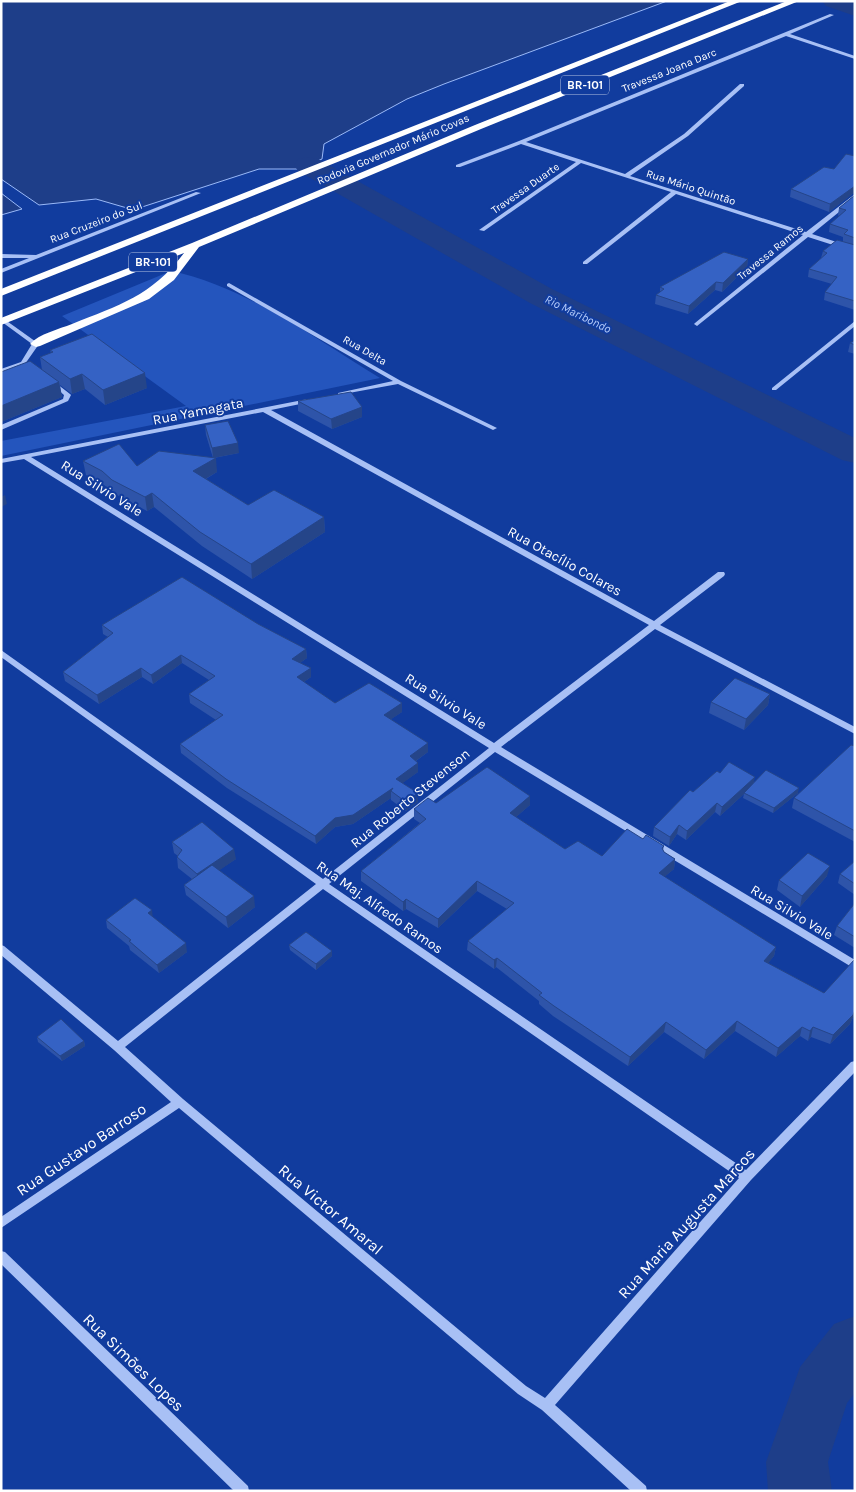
<svg xmlns="http://www.w3.org/2000/svg" width="856" height="1492" font-family="Karla,sans-serif">
	<rect width="100%" height="100%" fill="#113c9e"/>
	<!-- green -->
	<path fill="#2455bd" d="M 171,271 C 247,287 314,338 380,378 L 1,456 L 1,441 L 186,406 L 62,316 Z"/>
	<!-- water -->
	<path fill="#1e3e89" stroke="#9ab9f8" d="M 1,1 L 667,1 L 444,84 L 407,99 L 324,144 L 322,159 L 298,169 L 259,169 L 139,208 L 127,208 L 96,199 L 39,205 L 1,179 Z
		M 1,193 L 22,209 L 1,215 Z"/>
	<g fill="none" stroke-linecap="round" stroke-linejoin="round">
		<!-- river -->
		<path fill="#1e3e89" fill-rule="evenodd" d="M 822,1 L 855,1 L 855,16 L 826,6 Z
			M 308,157 L 318,159 L 552,289 L 855,438 L 855,463 L 842,460 L 530,303 L 298,171 L 294,165 L 298,159 Z
			M 855,1316 L 855,1393 L 847,1403 L 828,1462 L 832,1491 L 768,1491 L 766,1462 L 800,1367 L 834,1324 Z"/>
		<!-- minor -->
		<path fill="#a8c0f5" fill-rule="evenodd" d="M 830,14 L 834,15 L 790,34 L 855,56 L 855,59 L 786,36 L 526,142 L 625,174 L 684,134 L 740,84 L 744,84 L 744,86 L 688,136 L 630,176 L 806,232 L 855,194 L 855,199 L 812,234 L 855,248 L 855,252 L 808,237 L 697,326 L 694,324 L 695,323 L 803,235 L 676,194 L 587,264 L 583,264 L 583,262 L 671,192 L 581,163 L 484,231 L 479,230 L 576,162 L 521,144 L 460,167 L 456,167 L 456,165 L 519,141 Z
			M 196,192 L 201,193 L 1,273 L 1,269 L 29,258 L 1,258 L 1,254 L 36,255 Z
			M 229,283 L 401,381 L 497,428 L 493,430 L 491,429 L 398,384 L 338,395 L 338,393 L 393,381 L 227,286 L 227,284 Z
			M 4,319 L 39,344 L 25,364 L 1,373 L 1,369 L 21,362 L 32,344 L 2,322 L 2,320 Z
			M 855,321 L 855,326 L 776,390 L 772,390 L 772,388 Z
			M 52,380 L 70,394 L 71,395 L 68,401 L 1,430 L 1,425 L 63,399 L 64,395 L 49,382 Z
			M 308,399 L 310,400 L 310,402 L 271,410 L 654,621 L 718,572 L 724,572 L 725,574 L 724,576 L 660,625 L 855,727 L 855,734 L 655,629 L 501,747 L 855,960 L 855,969 L 495,752 L 329,884 L 746,1170 L 851,1062 L 855,1061 L 855,1072 L 751,1180 L 555,1405 L 646,1486 L 647,1491 L 631,1491 L 542,1410 L 518,1394 L 179,1108 L 1,1228 L 1,1217 L 171,1102 L 114,1050 L 1,955 L 1,945 L 4,946 L 118,1041 L 316,884 L 1,657 L 1,650 L 323,879 L 489,748 L 24,459 L 1,463 L 1,459 ZM 263,412 L 649,625 L 494,743 L 31,457 ZM 323,889 L 739,1178 L 545,1398 L 526,1386 L 183,1099 L 125,1047 Z
			M 1,1251 L 5,1252 L 248,1486 L 249,1491 L 234,1491 L 1,1264 Z"/>
		<!-- highway -->
		<path fill="#fff" fill-rule="evenodd" d="M 730,1 L 742,1 L 1,296 L 1,289 Z
			M 787,1 L 799,1 L 481,129 L 199,247 L 174,280 L 149,299 L 40,346 L 36,347 L 30,344 C 39,334 59,329 72,324 C 119,305 152,296 184,253 L 1,325 L 1,318 L 192,243 L 475,125 Z"/>
	</g>
	<!-- wall -->
	<path fill="#2e54a9" d="M 855,156 L 855,192 L 829,212 L 790,197 L 791,189 L 834,169 Z
		M 855,195 L 855,310 L 824,300 L 825,292 L 832,284 L 808,277 L 809,269 L 821,258 L 823,251 L 843,241 L 843,237 L 829,232 L 830,224 L 839,216 L 838,215 L 839,208 Z
		M 748,259 L 747,267 L 722,292 L 715,290 L 688,314 L 655,304 L 656,295 L 660,292 L 660,287 Z
		M 855,340 L 855,354 L 848,352 L 850,343 Z
		M 50,350 L 147,388 L 105,405 L 85,389 L 72,394 L 60,385 L 62,397 L 1,422 L 1,372 L 42,370 L 40,357 L 51,353 Z
		M 298,401 L 362,417 L 332,429 L 298,411 Z
		M 205,425 L 239,453 L 214,458 L 217,472 L 206,479 L 248,505 L 324,517 L 325,532 L 252,579 L 202,546 L 154,507 L 147,511 L 115,494 L 104,485 L 86,475 L 83,461 L 137,466 L 213,458 L 206,435 Z
		M 258,624 L 306,649 L 307,658 L 300,663 L 311,677 L 304,682 L 335,703 L 402,712 L 391,719 L 428,752 L 416,761 L 418,772 L 402,783 L 418,793 L 418,802 L 406,811 L 391,800 L 391,798 L 353,824 L 335,827 L 316,844 L 227,788 L 181,753 L 180,744 L 216,720 L 190,703 L 189,694 L 209,680 L 182,663 L 153,684 L 142,677 L 99,704 L 65,681 L 63,672 L 108,637 L 103,634 L 102,625 Z
		M 770,694 L 768,705 L 744,730 L 709,713 L 711,702 Z
		M 855,746 L 855,842 L 792,808 L 794,798 Z
		M 720,773 L 798,793 L 773,813 L 743,798 L 744,794 L 720,816 L 715,812 L 686,840 L 677,834 L 669,846 L 653,836 L 654,827 L 693,792 Z
		M 436,803 L 530,805 L 516,817 L 565,849 L 602,856 L 643,839 L 664,846 L 663,850 L 664,852 L 675,859 L 674,869 L 664,877 L 776,947 L 774,956 L 768,963 L 824,993 L 855,960 L 855,1013 L 850,1024 L 830,1044 L 811,1037 L 808,1041 L 800,1036 L 776,1057 L 735,1031 L 704,1059 L 664,1032 L 628,1066 L 553,1016 L 539,1004 L 539,1001 L 496,967 L 494,969 L 467,950 L 468,941 L 507,909 L 477,891 L 438,928 L 406,909 L 403,911 L 361,881 L 361,871 L 420,823 L 414,819 L 414,809 Z
		M 172,842 L 236,859 L 219,870 L 255,907 L 228,928 L 186,895 L 184,885 L 192,879 L 178,868 L 177,857 L 178,856 L 174,853 Z
		M 855,861 L 855,895 L 838,883 L 840,874 Z
		M 827,876 L 800,907 L 777,890 L 779,880 Z
		M 855,903 L 855,948 L 834,935 L 837,926 Z
		M 153,917 L 187,952 L 159,973 L 130,950 L 129,946 L 107,928 L 106,920 Z
		M 289,945 L 332,956 L 316,970 L 290,950 Z
		M 37,1037 L 84,1041 L 85,1046 L 62,1061 L 38,1042 Z"/>
	<!-- shaded-wall -->
	<path fill="#254589" d="M 855,186 L 855,192 L 829,212 L 830,204 Z
		M 748,259 L 747,267 L 722,292 L 723,283 Z
		M 716,282 L 715,290 L 688,314 L 689,306 Z
		M 145,373 L 147,388 L 105,405 L 103,390 Z
		M 82,374 L 85,389 L 72,394 L 70,379 Z
		M 59,382 L 62,397 L 1,422 L 1,406 Z
		M 362,407 L 362,417 L 332,429 L 331,419 Z
		M 238,443 L 239,453 L 213,458 L 212,448 Z
		M 216,458 L 217,472 L 195,485 L 193,471 Z
		M 152,493 L 154,507 L 147,511 L 145,497 Z
		M 5,495 L 7,504 L 1,507 L 1,497 Z
		M 324,517 L 325,532 L 252,579 L 251,564 Z
		M 306,649 L 307,658 L 293,668 L 292,659 Z
		M 181,655 L 182,663 L 153,684 L 151,675 Z
		M 141,668 L 142,677 L 99,704 L 97,695 Z
		M 311,668 L 311,677 L 298,686 L 297,677 Z
		M 770,694 L 768,705 L 744,730 L 746,719 Z
		M 402,703 L 402,712 L 384,724 L 384,715 Z
		M 428,743 L 428,752 L 410,765 L 410,756 Z
		M 418,763 L 418,772 L 396,788 L 396,779 Z
		M 755,777 L 753,786 L 744,793 L 744,794 L 720,816 L 722,807 Z
		M 393,788 L 391,791 L 391,798 L 353,824 L 335,827 L 316,844 L 315,836 L 335,818 Z
		M 799,788 L 798,793 L 773,813 L 774,808 Z
		M 418,793 L 418,802 L 406,811 L 406,802 Z
		M 530,796 L 530,805 L 509,823 L 510,813 Z
		M 717,803 L 715,812 L 686,840 L 687,831 Z
		M 679,825 L 677,834 L 669,846 L 670,837 Z
		M 234,849 L 236,859 L 198,885 L 197,874 Z
		M 675,859 L 674,869 L 657,883 L 659,873 Z
		M 830,866 L 827,876 L 800,907 L 802,896 Z
		M 477,881 L 477,891 L 438,928 L 438,919 Z
		M 254,896 L 255,907 L 228,928 L 226,917 Z
		M 406,899 L 406,909 L 403,911 L 403,902 Z
		M 152,910 L 153,919 L 148,913 Z
		M 186,943 L 187,952 L 159,973 L 157,965 Z
		M 776,947 L 774,956 L 762,971 L 764,961 Z
		M 332,951 L 332,956 L 316,970 L 316,964 Z
		M 497,958 L 496,967 L 494,969 L 494,960 Z
		M 855,1010 L 855,1013 L 850,1024 L 830,1044 L 833,1035 Z
		M 737,1021 L 735,1031 L 704,1059 L 706,1050 Z
		M 666,1022 L 664,1032 L 628,1066 L 630,1057 Z
		M 802,1027 L 800,1036 L 776,1057 L 778,1048 Z
		M 813,1027 L 811,1037 L 808,1041 L 810,1031 Z
		M 84,1041 L 85,1046 L 62,1061 L 60,1056 Z"/>
	<!-- building -->
	<path fill="#3562c4" stroke="#254589" d="M 846,154 L 855,156 L 855,186 L 830,204 L 791,189 L 824,167 L 834,169 Z
		M 855,195 L 855,238 L 844,234 L 848,230 L 830,224 L 846,210 L 839,208 Z
		M 837,240 L 855,245 L 855,301 L 825,292 L 837,277 L 809,269 L 827,253 L 823,251 Z
		M 724,252 L 748,259 L 723,283 L 716,282 L 689,306 L 656,295 L 664,289 L 660,287 Z
		M 92,334 L 145,373 L 103,390 L 82,374 L 70,379 L 40,357 L 53,352 L 50,350 Z
		M 855,340 L 855,345 L 850,343 Z
		M 30,361 L 59,382 L 1,406 L 1,372 Z
		M 351,392 L 362,407 L 331,419 L 298,401 Z
		M 228,421 L 238,443 L 212,448 L 205,425 Z
		M 119,444 L 137,466 L 159,451 L 216,458 L 193,471 L 248,505 L 274,490 L 324,517 L 251,564 L 200,532 L 152,493 L 145,497 L 112,480 L 102,471 L 83,461 Z
		M 182,577 L 258,624 L 306,649 L 292,659 L 311,668 L 297,677 L 335,703 L 369,683 L 402,703 L 384,715 L 428,743 L 410,756 L 418,763 L 396,779 L 418,793 L 406,802 L 391,791 L 393,788 L 353,815 L 335,818 L 315,836 L 226,779 L 180,744 L 223,715 L 189,694 L 215,676 L 181,655 L 151,675 L 141,668 L 97,695 L 63,672 L 113,633 L 102,625 Z
		M 735,678 L 770,694 L 746,719 L 711,702 Z
		M 851,745 L 855,746 L 855,831 L 794,798 Z
		M 729,762 L 755,777 L 722,807 L 717,803 L 687,831 L 679,825 L 670,837 L 654,827 L 690,790 L 693,792 L 717,771 L 720,773 Z
		M 487,767 L 530,796 L 510,813 L 565,849 L 578,841 L 602,856 L 627,829 L 643,839 L 646,835 L 664,846 L 662,848 L 664,852 L 675,859 L 659,873 L 776,947 L 764,961 L 824,993 L 854,960 L 855,960 L 855,1010 L 853,1015 L 833,1035 L 813,1027 L 810,1031 L 802,1027 L 778,1048 L 737,1021 L 706,1050 L 666,1022 L 630,1057 L 554,1006 L 539,995 L 542,993 L 497,958 L 494,960 L 468,941 L 514,903 L 477,881 L 438,919 L 406,899 L 403,902 L 361,871 L 426,819 L 414,809 L 428,798 L 436,803 Z
		M 766,770 L 799,788 L 774,808 L 744,793 Z
		M 202,822 L 234,849 L 197,874 L 177,857 L 182,850 L 172,842 Z
		M 808,853 L 830,866 L 802,896 L 779,880 Z
		M 855,861 L 855,884 L 840,874 Z
		M 212,865 L 254,896 L 226,917 L 184,885 Z
		M 135,898 L 152,910 L 148,913 L 186,943 L 157,965 L 129,941 L 131,940 L 106,920 Z
		M 855,903 L 855,937 L 837,926 Z
		M 306,932 L 332,951 L 316,964 L 289,945 Z
		M 61,1019 L 84,1041 L 60,1056 L 37,1037 Z"/>
	<g text-anchor="middle" stroke-width="4" stroke-linejoin="round" paint-order="stroke">
		<!-- far-street labels -->
		<g font-size="11" fill="#fff" stroke="#113c9e">
			<text transform="translate(669 70) rotate(-22)" y="4">Travessa Joana Darc</text>
			<text transform="translate(393 149) rotate(-23)" y="4">Rodovia Governador Mário Covas</text>
			<text transform="translate(691 187) rotate(18)" y="4">Rua Mário Quintão</text>
			<text transform="translate(525 188) rotate(-35)" y="4">Travessa Duarte</text>
			<text transform="translate(96 222) rotate(-21)" y="4">Rua Cruzeiro do Sul</text>
			<text transform="translate(770 252) rotate(-39)" y="4">Travessa Ramos</text>
			<text transform="translate(365 350) rotate(30)" y="4">Rua Delta</text>
		</g>
		<!-- shield labels -->
		<g fill="#113c9e" stroke="#b8c4e2" stroke-width="1">
			<rect x="561" y="75.5" width="48" height="19" rx="4"/>
			<rect x="129" y="252.5" width="48" height="19" rx="4"/>
		</g>
		<g font-size="12" font-weight="bold" fill="#fff">
			<text x="585" y="89">BR-101</text>
			<text x="153" y="266">BR-101</text>
		</g>
		<!-- far-water labels -->
		<g font-size="12" font-style="italic" fill="#b4cbfb" stroke="#113c9e">
			<text transform="translate(578 314) rotate(26)" y="4">Rio Maribondo</text>
		</g>
		<!-- street labels -->
		<g font-size="14" fill="#fff" stroke="#113c9e">
			<text transform="translate(198 411) rotate(-11)" y="5">Rua Yamagata</text>
			<text transform="translate(102 488) rotate(32)" y="5">Rua Silvio Vale</text>
			<text transform="translate(565 561) rotate(29)" y="5">Rua Otacílio Colares</text>
			<text transform="translate(446 701) rotate(32)" y="5">Rua Silvio Vale</text>
			<text transform="translate(410 798) rotate(-39)" y="5">Rua Roberto Stevenson</text>
			<text transform="translate(380 907) rotate(35)" y="5">Rua Maj. Alfredo Ramos</text>
			<text transform="translate(792 912) rotate(31)" y="5">Rua Silvio Vale</text>
		</g>
		<!-- near-street labels -->
		<g font-size="16" fill="#fff" stroke="#113c9e">
			<text transform="translate(81 1149) rotate(-34)" y="6">Rua Gustavo Barroso</text>
			<text transform="translate(331 1209) rotate(40)" y="6">Rua Victor Amaral</text>
			<text transform="translate(686 1223) rotate(-48)" y="6">Rua Maria Augusta Marcos</text>
			<text transform="translate(134 1362) rotate(44)" y="6">Rua Simões Lopes</text>
		</g>
	</g>
	<!-- border -->
	<rect width="856" height="1492" fill="none" stroke="#ffffff" stroke-width="5"/>
</svg>
